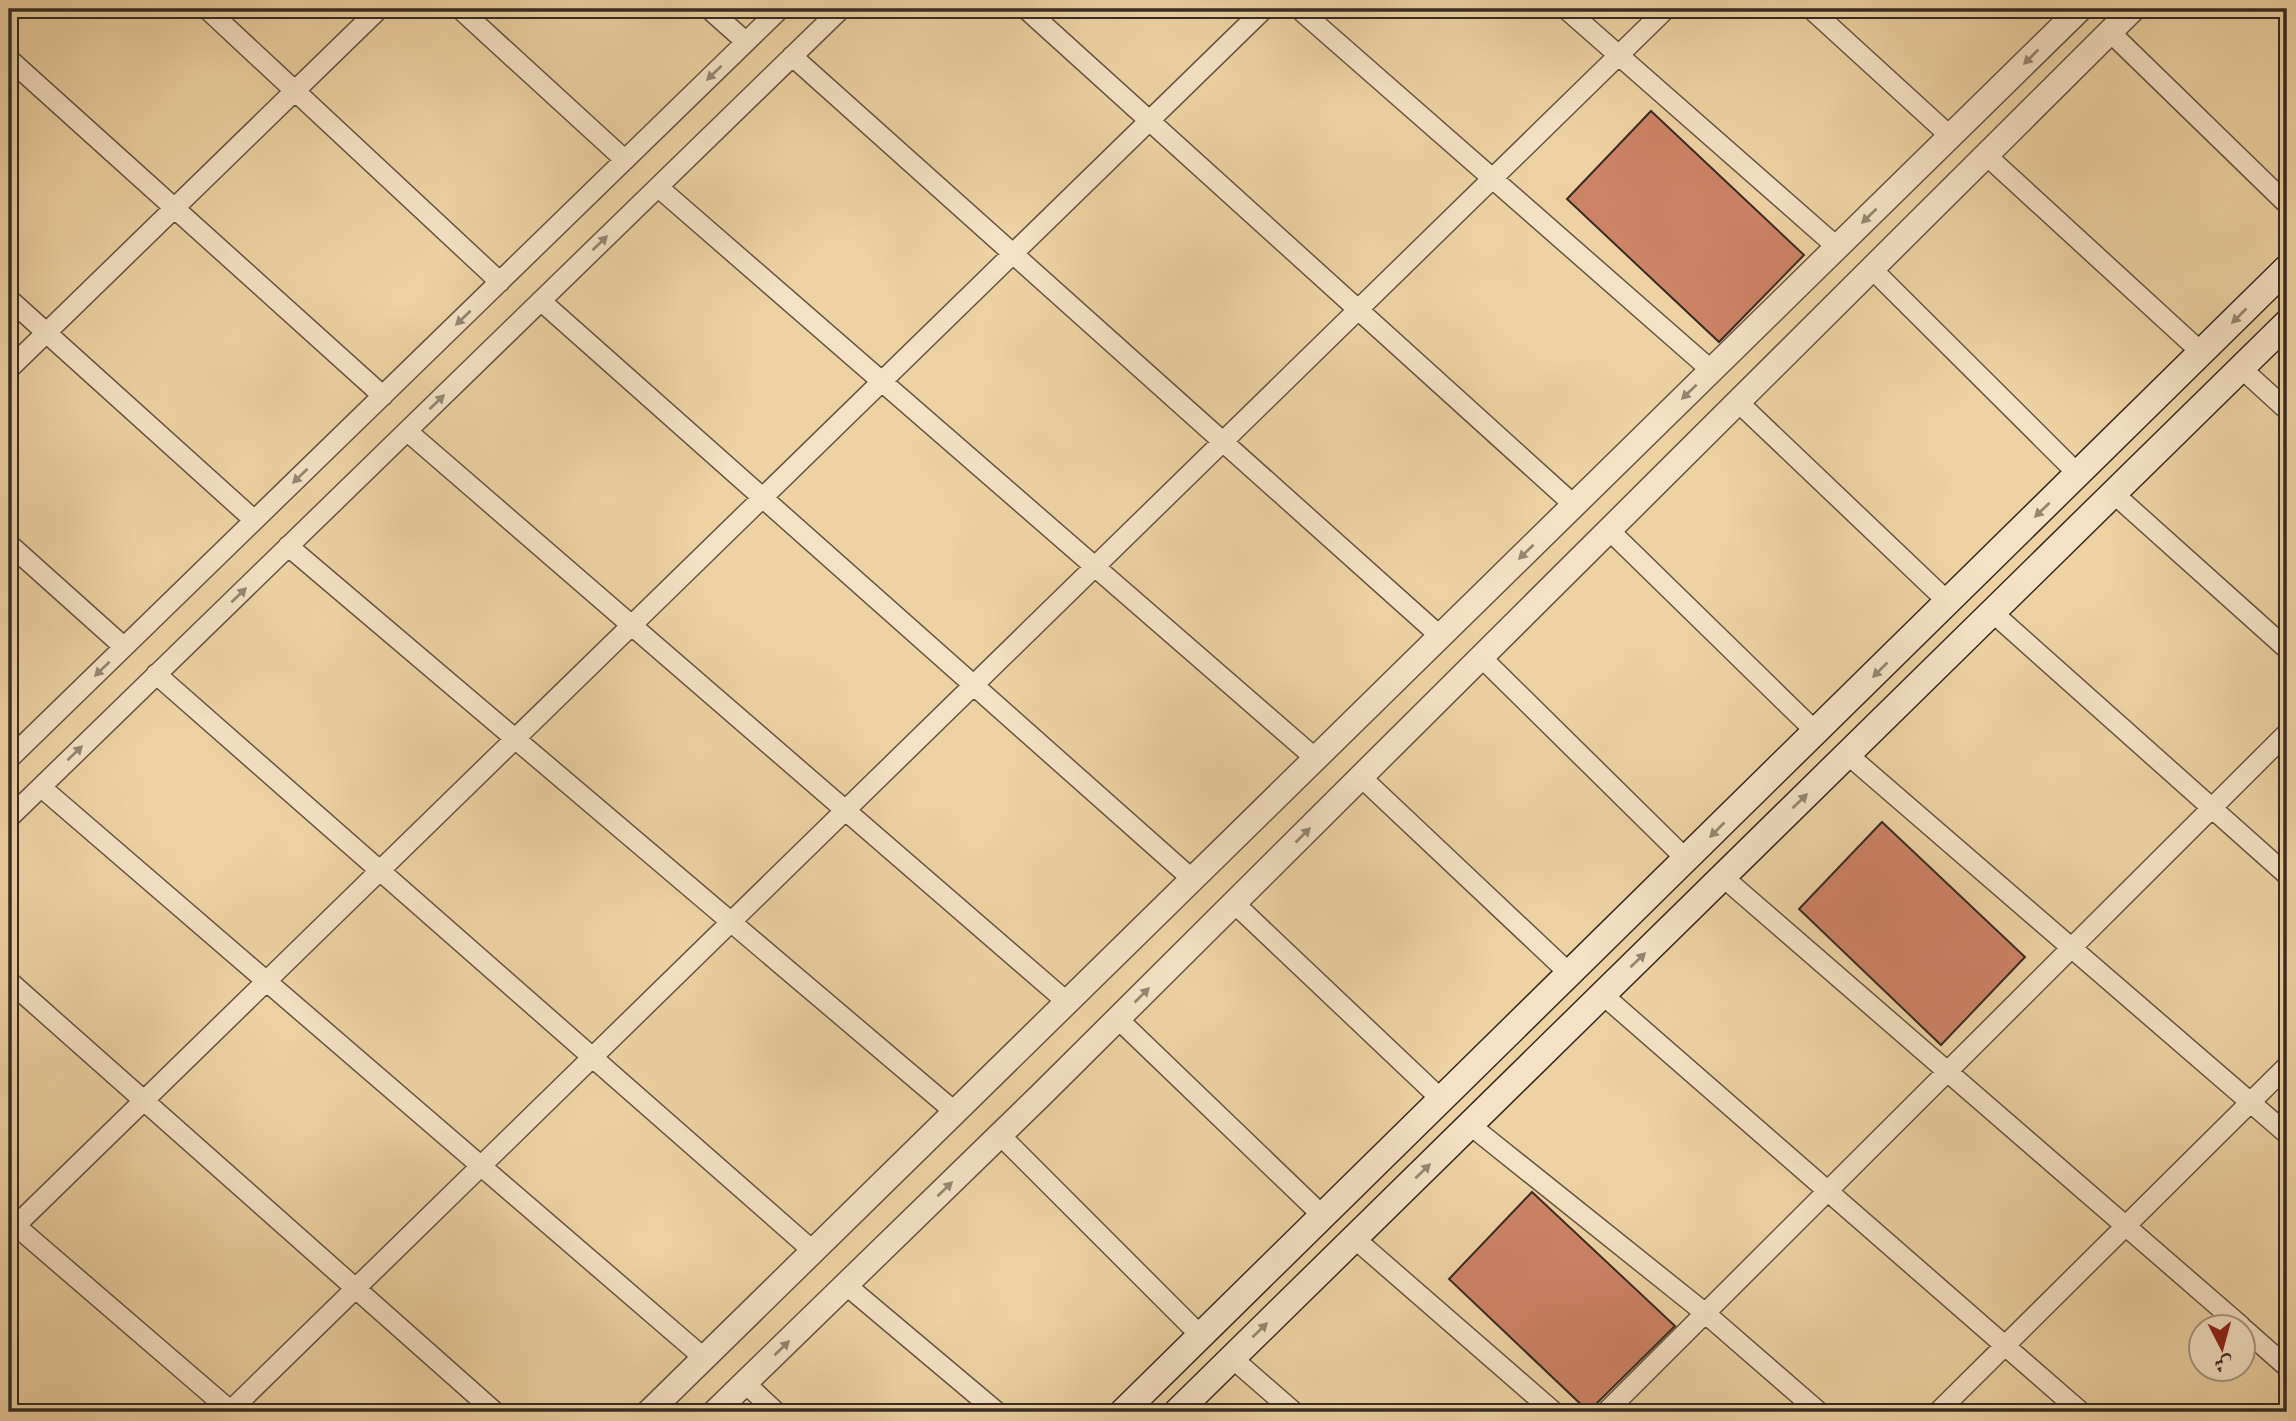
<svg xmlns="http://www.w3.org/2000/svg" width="2296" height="1421" font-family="'EB Garamond',Amiri,serif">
	<rect width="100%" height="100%" fill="#efd2a4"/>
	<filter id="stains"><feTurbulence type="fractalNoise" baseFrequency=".00286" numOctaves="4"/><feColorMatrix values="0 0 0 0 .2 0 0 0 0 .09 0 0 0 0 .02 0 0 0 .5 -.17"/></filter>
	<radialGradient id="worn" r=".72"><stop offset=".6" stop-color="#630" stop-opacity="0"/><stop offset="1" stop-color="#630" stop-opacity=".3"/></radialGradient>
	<!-- building -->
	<path fill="#cd8366" stroke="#372c22" stroke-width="2" d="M 1651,111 L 1804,255 L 1719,342 L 1567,199 Z
		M 1882,822 L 2025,957 L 1941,1045 L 1799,909 Z
		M 1532,1192 L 1675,1326 L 1597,1403 L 1594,1412 L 1589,1412 L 1449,1279 Z"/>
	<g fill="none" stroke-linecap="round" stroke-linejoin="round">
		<!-- minor casing -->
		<g stroke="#655642" stroke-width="22">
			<path id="minor" d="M 207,9 L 500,282
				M 460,9 L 625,160
				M 709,9 L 746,42
				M 1026,9 L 1574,505
				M 1299,9 L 1711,370
				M 1566,9 L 1837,247
				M 1811,9 L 1950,136
				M 2110,32 L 2287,204
				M 792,56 L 1440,636
				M 9,59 L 383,396
				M 1986,155 L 2202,353
				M 658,187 L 1315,758
				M 1872,269 L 2078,474
				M 9,299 L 254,520
				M 541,301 L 1192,879
				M 2241,368 L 2287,410
				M 9,369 L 379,9
				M 1738,402 L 1948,602
				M 407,431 L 1067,1002
				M 2113,493 L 2287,649
				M 1609,530 L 1816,732
				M 9,544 L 124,647
				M 288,546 L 955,1112
				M 1992,612 L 2287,875
				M 1481,657 L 1687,860
				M 156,674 L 813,1251
				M 1847,754 L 2287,1134
				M 9,759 L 780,9
				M 1361,777 L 1570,974
				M 41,787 L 704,1358
				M 9,818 L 841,9
				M 1723,877 L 2241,1326
				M 1234,903 L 1442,1100
				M 9,981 L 495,1412
				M 1603,995 L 2081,1412
				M 1118,1019 L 1324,1217
				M 1470,1125 L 1705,1313 L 1819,1412
				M 1000,1135 L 1201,1336
				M 9,1220 L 232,1412
				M 9,1232 L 1264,9
				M 1354,1238 L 1554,1412
				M 846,1285 L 997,1412
				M 2244,1329 L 2287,1367
				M 1232,1358 L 1294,1412
				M 745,1383 L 776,1412
				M 229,1412 L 1666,9
				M 1606,1412 L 2287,733
				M 1938,1412 L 2287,1066"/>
		</g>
		<!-- tertiary casing -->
		<g stroke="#655642" stroke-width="27">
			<path id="tertiary" d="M 649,1412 L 2080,9
				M 715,1412 L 1041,1095 L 2133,9"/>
		</g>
		<!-- secondary casing -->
		<g stroke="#372c22" stroke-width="29">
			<path id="secondary" d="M 1123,1412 L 2287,268
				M 1177,1412 L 2287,323"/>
		</g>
		<!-- minor -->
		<use href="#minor" stroke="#f5e2c4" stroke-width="19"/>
		<!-- tertiary -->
		<use href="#tertiary" stroke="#f5e2c4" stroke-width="24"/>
		<!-- secondary -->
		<use href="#secondary" stroke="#f5e2c4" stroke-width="26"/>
	</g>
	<!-- one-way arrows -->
	<defs><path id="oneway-solid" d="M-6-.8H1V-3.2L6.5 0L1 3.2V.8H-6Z" transform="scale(1.75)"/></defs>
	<g fill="#968773">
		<use href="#oneway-solid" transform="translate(2031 57) rotate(135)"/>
		<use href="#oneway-solid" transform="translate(714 73) rotate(136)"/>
		<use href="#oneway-solid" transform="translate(1869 216) rotate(136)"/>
		<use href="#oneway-solid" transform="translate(600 243) rotate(-44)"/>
		<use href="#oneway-solid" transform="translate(2239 316) rotate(135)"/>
		<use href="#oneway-solid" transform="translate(463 318) rotate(136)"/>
		<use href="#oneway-solid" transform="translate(1689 392) rotate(136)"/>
		<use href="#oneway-solid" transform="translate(437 402) rotate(-44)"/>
		<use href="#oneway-solid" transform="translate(300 476) rotate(136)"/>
		<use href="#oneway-solid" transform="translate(2042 510) rotate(136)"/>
		<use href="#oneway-solid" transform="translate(1526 552) rotate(136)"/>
		<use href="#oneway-solid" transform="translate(239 595) rotate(-44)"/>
		<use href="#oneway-solid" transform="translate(102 669) rotate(136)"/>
		<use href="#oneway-solid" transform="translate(1880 670) rotate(135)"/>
		<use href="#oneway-solid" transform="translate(75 753) rotate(-44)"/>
		<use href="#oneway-solid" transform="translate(1800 801) rotate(-44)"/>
		<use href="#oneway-solid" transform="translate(1717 830) rotate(135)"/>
		<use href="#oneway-solid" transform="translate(1303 835) rotate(-45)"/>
		<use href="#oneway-solid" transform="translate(1638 960) rotate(-44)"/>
		<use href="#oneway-solid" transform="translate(1142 995) rotate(-45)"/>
		<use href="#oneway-solid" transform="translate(1423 1171) rotate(-44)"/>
		<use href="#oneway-solid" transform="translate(945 1189) rotate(-44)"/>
		<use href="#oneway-solid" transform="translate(1260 1330) rotate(-44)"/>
		<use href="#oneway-solid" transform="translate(782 1348) rotate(-44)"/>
	</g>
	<!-- margin -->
	<rect width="2296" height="1421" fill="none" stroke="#efd2a4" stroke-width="35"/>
	<rect x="10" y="10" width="2275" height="1400" fill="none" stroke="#372c22" stroke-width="3.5"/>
	<rect x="18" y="18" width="2261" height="1386" fill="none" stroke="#372c22" stroke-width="2"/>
	<!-- north arrow -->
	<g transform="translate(2222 1348) rotate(174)"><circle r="33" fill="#f5e2c4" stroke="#a99983" stroke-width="2"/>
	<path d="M0-5L12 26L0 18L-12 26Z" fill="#8f2418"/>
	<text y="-10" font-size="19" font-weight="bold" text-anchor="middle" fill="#372c22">ش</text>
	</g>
	<rect width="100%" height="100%" filter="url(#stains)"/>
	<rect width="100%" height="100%" fill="url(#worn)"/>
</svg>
